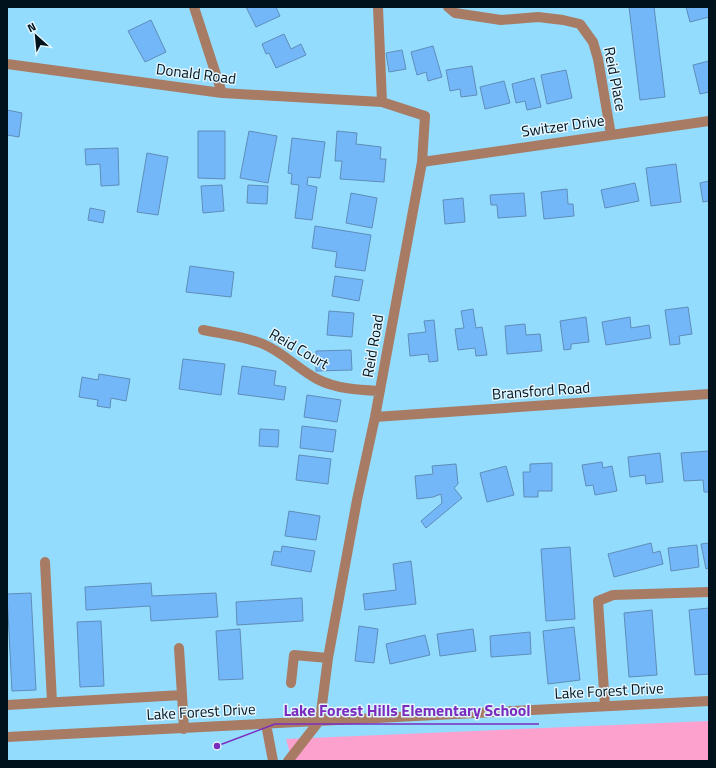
<svg xmlns="http://www.w3.org/2000/svg" width="716" height="768" font-family="'Titillium Web',sans-serif">
	<rect width="100%" height="100%" fill="#93dcfd"/>
	<!-- green -->
	<path fill="#fca1ce" d="M 709,721 L 709,761 L 292,761 L 286,739 Z"/>
	<!-- building -->
	<path fill="#74b7f8" stroke="#5e8dba" d="M 246,7 L 276,7 L 280,16 L 256,27 Z
		M 629,7 L 654,7 L 665,97 L 640,100 Z
		M 686,7 L 709,7 L 709,17 L 690,22 Z
		M 151,20 L 166,52 L 145,62 L 128,31 Z
		M 284,34 L 291,49 L 301,44 L 306,55 L 276,68 L 269,53 L 266,54 L 262,44 Z
		M 433,46 L 442,77 L 428,81 L 426,72 L 417,75 L 411,52 Z
		M 402,50 L 406,69 L 389,72 L 386,53 Z
		M 709,61 L 709,92 L 700,94 L 693,65 Z
		M 472,66 L 477,95 L 461,97 L 460,89 L 450,91 L 446,70 Z
		M 566,70 L 572,98 L 547,104 L 541,75 Z
		M 534,78 L 541,107 L 527,110 L 525,101 L 516,103 L 512,84 Z
		M 504,81 L 510,103 L 485,109 L 480,87 Z
		M 7,110 L 22,113 L 19,137 L 7,135 Z
		M 198,131 L 225,131 L 225,179 L 198,178 Z
		M 249,131 L 277,136 L 268,183 L 240,178 Z
		M 337,131 L 357,133 L 356,144 L 381,147 L 380,159 L 386,159 L 384,182 L 340,179 L 342,161 L 335,161 Z
		M 292,138 L 325,142 L 320,178 L 308,177 L 307,185 L 317,187 L 312,220 L 295,218 L 299,185 L 291,184 L 292,174 L 288,173 Z
		M 118,148 L 119,185 L 101,186 L 100,164 L 86,165 L 85,149 Z
		M 147,153 L 168,157 L 158,215 L 137,212 Z
		M 676,164 L 681,202 L 651,206 L 646,168 Z
		M 709,181 L 709,201 L 703,202 L 700,183 Z
		M 635,183 L 639,201 L 605,208 L 601,190 Z
		M 222,185 L 224,211 L 203,213 L 201,186 Z
		M 248,185 L 268,186 L 267,204 L 247,203 Z
		M 567,189 L 568,204 L 573,204 L 574,216 L 544,219 L 541,192 Z
		M 351,193 L 377,198 L 372,228 L 346,223 Z
		M 524,193 L 526,216 L 498,218 L 497,205 L 491,205 L 490,195 Z
		M 463,198 L 465,222 L 445,224 L 443,200 Z
		M 90,208 L 105,211 L 103,223 L 88,220 Z
		M 315,226 L 371,235 L 365,271 L 335,267 L 337,252 L 312,248 Z
		M 190,266 L 234,272 L 231,297 L 186,292 Z
		M 335,276 L 363,280 L 359,301 L 332,296 Z
		M 688,307 L 692,334 L 679,336 L 680,344 L 670,345 L 665,310 Z
		M 473,309 L 476,328 L 482,327 L 487,355 L 476,356 L 475,348 L 458,350 L 455,329 L 464,328 L 461,311 Z
		M 329,311 L 354,313 L 352,337 L 327,335 Z
		M 586,317 L 589,342 L 571,344 L 571,349 L 564,350 L 560,321 Z
		M 630,317 L 631,328 L 649,325 L 651,338 L 606,345 L 602,322 Z
		M 434,320 L 438,361 L 429,362 L 428,354 L 410,356 L 408,334 L 426,332 L 424,321 Z
		M 525,324 L 526,335 L 540,334 L 542,351 L 507,354 L 505,326 Z
		M 351,350 L 352,370 L 316,371 L 316,351 Z
		M 183,359 L 225,364 L 221,395 L 179,389 Z
		M 242,366 L 276,371 L 274,385 L 286,387 L 284,400 L 238,394 Z
		M 99,374 L 130,379 L 126,401 L 111,398 L 110,408 L 97,406 L 98,400 L 79,397 L 82,377 L 98,380 Z
		M 307,395 L 341,400 L 337,422 L 304,417 Z
		M 302,426 L 336,430 L 333,452 L 300,448 Z
		M 260,429 L 279,430 L 278,447 L 259,446 Z
		M 709,451 L 709,492 L 704,492 L 703,480 L 684,481 L 681,453 Z
		M 660,453 L 663,482 L 646,484 L 645,475 L 630,477 L 628,457 Z
		M 299,455 L 331,459 L 328,484 L 296,480 Z
		M 602,462 L 603,468 L 612,466 L 617,491 L 595,495 L 593,485 L 586,486 L 582,465 Z
		M 552,463 L 552,491 L 538,491 L 538,497 L 524,497 L 523,472 L 530,472 L 530,464 Z
		M 456,464 L 458,484 L 454,488 L 462,498 L 426,528 L 421,521 L 442,503 L 441,494 L 433,497 L 417,499 L 415,476 L 433,474 L 432,466 Z
		M 506,466 L 514,495 L 487,502 L 480,473 Z
		M 289,511 L 320,516 L 316,540 L 285,536 Z
		M 651,543 L 653,553 L 660,551 L 663,564 L 614,577 L 608,554 Z
		M 709,543 L 709,568 L 706,569 L 701,544 Z
		M 697,545 L 699,567 L 671,571 L 668,548 Z
		M 282,546 L 315,551 L 311,572 L 271,565 L 274,551 L 281,552 Z
		M 570,547 L 575,619 L 546,621 L 541,549 Z
		M 411,561 L 416,604 L 365,610 L 363,594 L 396,590 L 393,564 Z
		M 151,583 L 152,596 L 216,593 L 218,617 L 151,621 L 150,606 L 86,610 L 85,587 Z
		M 31,593 L 36,690 L 12,691 L 7,594 Z
		M 302,598 L 303,621 L 237,625 L 236,602 Z
		M 709,608 L 709,674 L 695,675 L 689,610 Z
		M 652,610 L 657,675 L 629,677 L 624,613 Z
		M 101,621 L 104,686 L 80,687 L 77,622 Z
		M 359,626 L 378,629 L 374,663 L 355,661 Z
		M 574,627 L 580,680 L 548,684 L 543,631 Z
		M 240,629 L 243,679 L 219,680 L 216,631 Z
		M 473,629 L 476,651 L 440,656 L 437,634 Z
		M 530,632 L 531,654 L 491,657 L 490,636 Z
		M 425,635 L 430,655 L 390,664 L 386,644 Z"/>
	<g fill="none" stroke-linecap="round" stroke-linejoin="round">
		<!-- minor -->
		<path stroke="#a87c64" stroke-width="10" d="M 194,7 L 222,93
			M 448,7 L 455,13 L 501,20 L 538,17 L 563,20 L 580,24 L 593,42 L 598,59 L 611,135
			M 7,64 L 222,93 L 382,102
			M 422,162 L 709,121
			M 203,330 C 223,334 244,336 263,344 C 283,352 298,369 317,379 C 336,389 360,390 380,391
			M 375,417 L 709,394
			M 45,562 L 52,702
			M 179,648 L 182,695
			M 291,683 L 294,655 L 328,658
			M 7,705 L 182,695 L 184,729
			M 605,706 L 598,601 L 613,595 L 709,592
			M 266,724 L 273,761
			M 7,737 L 709,701
			M 288,761 L 320,720 L 328,658 L 357,500 L 375,417 L 422,162 L 425,116 L 382,102 L 378,7"/>
	</g>
	<g text-anchor="middle" stroke-width="3" stroke-linejoin="round" paint-order="stroke">
		<!-- street labels -->
		<g font-size="15" fill="#00121b" stroke="#e0f5ff">
			<text transform="translate(196 74) rotate(7)" y="5">Donald Road</text>
			<text transform="translate(615 79) rotate(79)" y="5">Reid Place</text>
			<text transform="translate(563 126) rotate(-8)" y="5">Switzer Drive</text>
			<text transform="translate(373 346) rotate(-80)" y="5">Reid Road</text>
			<text transform="translate(299 349) rotate(30)" y="5">Reid Court</text>
			<text transform="translate(541 391) rotate(-4)" y="5">Bransford Road</text>
			<text transform="translate(609 691) rotate(-3)" y="5">Lake Forest Drive</text>
			<text transform="translate(201 712) rotate(-3)" y="5">Lake Forest Drive</text>
		</g>
	</g>
	<!-- callouts -->
	<path fill="none" stroke="#7b2cbf" stroke-width="1.5" d="M217 746L275 724H539"/>
	<circle fill="#7b2cbf" stroke="#e0f5ff" stroke-width="1.5" cx="217" cy="746" r="4"/>
	<g font-size="16" text-anchor="middle" font-weight="bold" fill="#7b2cbf" stroke="#e0f5ff" stroke-width="3" stroke-linejoin="round" paint-order="stroke">
		<text x="407" y="716">Lake Forest Hills Elementary School</text>
	</g>
	<!-- border -->
	<rect width="716" height="768" fill="none" stroke="#00121b" stroke-width="16"/>
	<!-- north arrow -->
	<g transform="translate(36 36) rotate(333)" stroke="#e0f5ff" stroke-width="3" paint-order="stroke">
	<path d="M0-3L7 15L0 10L-7 15Z" fill="#00121b"/>
	<text y="-6" font-size="11" font-weight="bold" text-anchor="middle" fill="#00121b">N</text>
	</g>
</svg>
